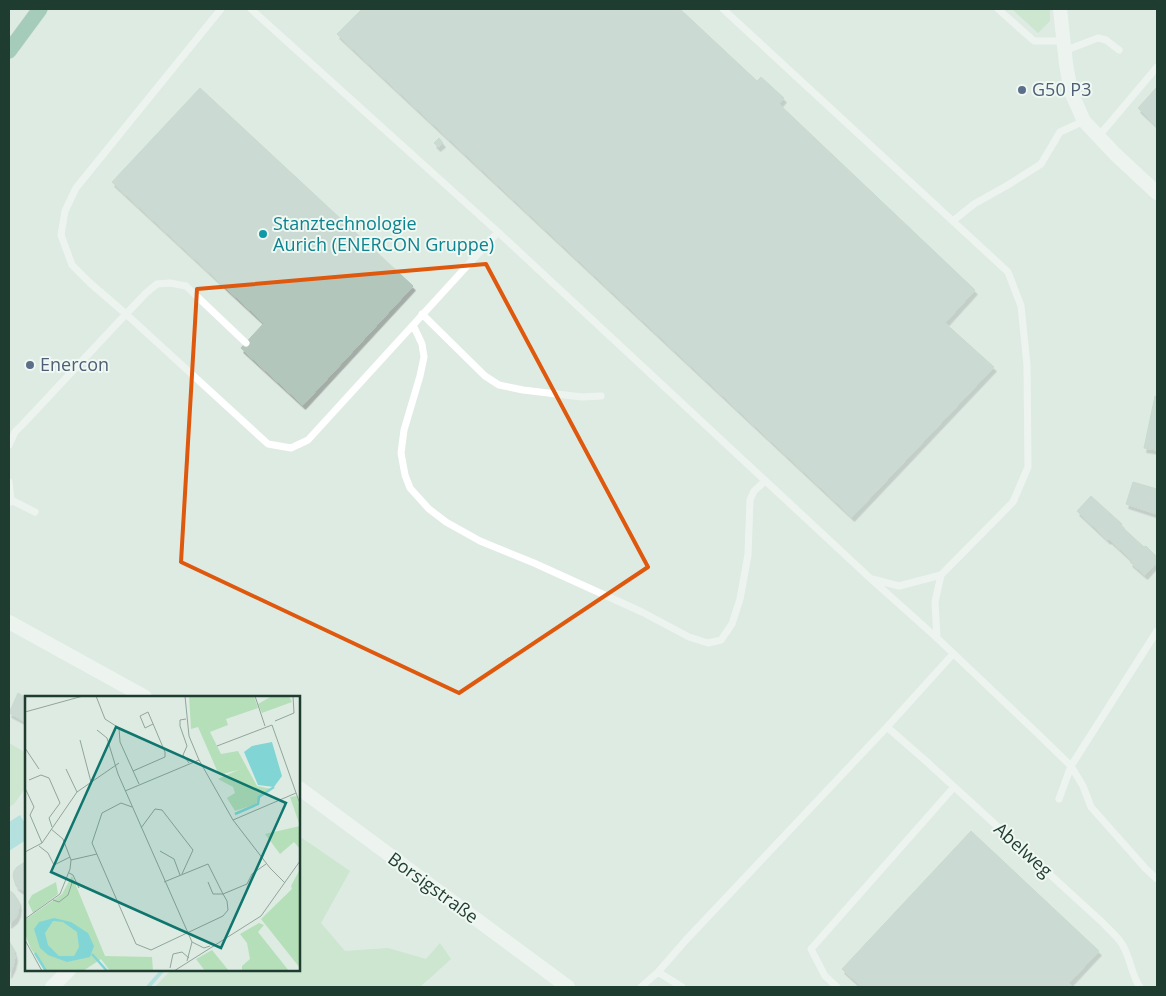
<svg xmlns="http://www.w3.org/2000/svg" width="1166" height="996" font-family="'Open Sans',sans-serif">
	<defs>
		<filter id="shadow"><feDropShadow dx="2.5" dy="4.5" stdDeviation="0" flood-color="#0004"/></filter>
	</defs>
	<rect width="100%" height="100%" fill="#deebe3"/>
	<!-- green -->
	<path fill="#b5dfb9" d="M 1012,9 L 1050,9 L 1050,21 L 1038,33 Z
		M 9,743 L 26,753 L 26,787 L 14,804 L 9,807 Z
		M 299,836 L 350,871 L 321,923 L 345,951 L 388,948 L 426,959 L 440,943 L 451,959 L 420,987 L 155,987 L 171,970 L 299,970 Z"/>
	<!-- water -->
	<path fill="#81d6d5" d="M 20,815 L 26,825 L 26,840 L 9,851 L 9,822 Z"/>
	<g fill="none" stroke-linecap="round" stroke-linejoin="round">
		<!-- stream -->
		<path stroke="#81d6d5" stroke-width="4" d="M 148,987 L 163,970"/>
	</g>
	<!-- building -->
	<path fill="#b3c6bc" stroke="#b0c5b9" filter="url(#shadow)" d="M 362,9 L 680,9 L 757,81 L 761,77 L 784,98 L 779,104 L 975,290 L 945,323 L 994,367 L 852,517 L 337,34 Z
		M 1157,87 L 1157,126 L 1138,108 Z
		M 200,88 L 413,286 L 303,405 L 241,348 L 264,323 L 112,182 Z
		M 439,138 L 443,143 L 438,147 L 434,143 Z
		M 1155,396 L 1157,397 L 1157,450 L 1144,448 Z
		M 1133,482 L 1157,489 L 1157,514 L 1126,504 Z
		M 1091,496 L 1122,524 L 1121,526 L 1144,547 L 1146,546 L 1157,557 L 1157,562 L 1145,575 L 1130,562 L 1132,560 L 1109,539 L 1108,540 L 1077,511 Z
		M 18,693 L 26,698 L 26,722 L 9,713 Z
		M 971,831 L 1099,951 L 1069,983 L 1073,987 L 862,987 L 842,969 Z
		M 25,862 L 26,862 L 26,891 L 20,889 L 16,886 L 13,876 L 14,871 L 17,867 Z
		M 9,890 L 14,894 L 18,900 L 19,906 L 18,913 L 15,919 L 9,924 Z
		M 9,941 L 13,948 L 15,957 L 13,966 L 9,974 Z"/>
	<g fill="none" stroke-linecap="round" stroke-linejoin="round">
		<!-- primary casing -->
		<g stroke="#c0c8c5" stroke-width="16">
			<path id="primary" d="M 9,51 L 40,9"/>
		</g>
		<!-- service -->
		<path stroke="#fff" stroke-width="7" d="M 221,9 L 76,188 L 65,211 L 61,235 L 72,265 L 90,283 L 126,314 L 146,293 L 157,284 L 170,283 L 186,286 L 246,343
			M 251,9 L 498,232 L 871,579 L 937,638 L 1036,732 L 1071,766 L 1083,786 L 1091,807 L 1146,869 L 1157,879
			M 723,9 L 1008,272 L 1021,306 L 1027,365 L 1028,467 L 1013,502 L 941,575 L 899,586 L 872,579
			M 998,9 L 1034,41 L 1063,41
			M 1064,51 L 1098,38 L 1106,40 L 1119,50
			M 1098,137 L 1157,67
			M 953,221 L 974,204 L 1008,185 L 1041,164 L 1060,132 L 1084,121
			M 422,314 L 485,376 L 499,385 L 523,390 L 582,397 L 601,396
			M 413,325 L 422,344 L 424,357 L 420,376 L 404,430 L 401,453 L 405,475 L 410,488 L 429,509 L 446,522 L 480,541 L 534,563 L 642,612 L 689,637 L 708,643 L 721,640 L 732,624 L 740,599 L 748,555 L 750,500 L 754,491 L 765,481
			M 9,445 L 15,432 L 23,424 L 126,314 L 268,444 L 291,448 L 308,440 L 498,232
			M 9,482 L 11,500 L 9,503
			M 11,500 L 35,512
			M 937,638 L 935,602 L 941,575
			M 887,727 L 927,762 L 1103,923 C 1109,930 1117,936 1122,944 C 1130,956 1132,977 1140,987
			M 1059,799 L 1071,766 L 1157,631
			M 658,972 L 682,987
			M 641,987 L 658,972 L 686,940 L 887,727 L 953,654
			M 837,987 L 825,976 L 811,949 L 954,787"/>
		<!-- minor -->
		<path stroke="#fff" stroke-width="14" d="M 1060,9 L 1066,64 L 1071,92 L 1084,121 L 1115,154 L 1157,193
			M 9,622 L 145,697
			M 299,788 L 568,987
			M 52,987 L 69,970"/>
		<!-- primary -->
		<use href="#primary" stroke="#5fa587" stroke-width="15"/>
	</g>
	<!-- marked area -->
	<path d="M0 0H1166V996H0ZM 486,264 L 648,567 L 459,693 L 181,562 L 197,289 Z" fill="#deebe3" fill-opacity=".55" fill-rule="evenodd"/>
	<path fill="none" stroke="#de580e" stroke-width="4" stroke-linejoin="round" d="M 486,264 L 648,567 L 459,693 L 181,562 L 197,289 Z"/>
	<!-- markers -->
	<g fill="#5c6f8a" stroke="#eff8f2" stroke-width="2">
		<circle cx="1022" cy="90" r="5"/>
		<circle cx="30" cy="365" r="5"/>
	</g>
	<circle fill="#0f9aa8" stroke="#eff8f2" stroke-width="2" cx="263" cy="234" r="5"/>
	<g text-anchor="middle" stroke-width="4" stroke-linejoin="round" paint-order="stroke">
		<!-- service labels -->
		<g font-size="18" fill="#4e5e75" stroke="#eff8f2" text-anchor="start">
			<text x="1032" y="96">G50 P3</text>
			<text x="40" y="371">Enercon</text>
		</g>
		<!-- culture labels -->
		<g font-size="18" fill="#0d838f" stroke="#eff8f2" text-anchor="start">
			<text x="273" y="230">Stanztechnologie<tspan x="273" dy="21">Aurich (ENERCON Gruppe)</tspan></text>
		</g>
		<!-- street labels -->
		<g font-size="18" fill="#1e3c2f" stroke="#eff8f2">
			<text transform="translate(1023 850) rotate(42)" y="6">Abelweg</text>
			<text transform="translate(433 888) rotate(36)" y="6">Borsigstraße</text>
		</g>
	</g>
	<!-- overview -->
	<g transform="translate(25 696)">
		<rect width="275" height="275" fill="#deebe3"/>
		<path d="M 164,0 L 229,0 L 233,12 L 201,23 L 203,29 L 185,36 L 196,58 L 213,55 L 232,90 L 247,93 L 234,100 L 231,108 L 210,115 L 202,102 L 210,97 L 208,91 L 193,83 L 213,74 L 194,79 L 173,31 L 166,33 ZM 247,0 L 264,0 L 267,6 L 237,17 L 233,8 ZM 272,100 L 275,111 L 275,153 L 269,146 L 255,158 L 240,138 L 275,130 L 265,101 ZM 275,173 L 275,272 L 236,223 L 267,193 L 266,190 ZM 47,180 L 80,260 L 127,261 L 128,275 L 85,275 L 76,263 L 58,275 L 22,275 L 6,253 L 0,238 L 0,224 L 37,198 ZM 31,186 L 33,198 L 8,217 L 3,206 L 7,199 ZM 234,227 L 239,229 L 233,236 L 264,275 L 217,275 L 217,270 L 225,263 L 222,247 L 215,238 ZM 187,254 L 204,275 L 180,275 L 171,263 Z" fill="#b5dfb9"/>
		<path d="M 247,46 L 257,80 L 249,91 L 233,89 L 219,56 L 227,50 ZM 29,222 L 46,226 L 63,237 L 69,250 L 65,261 L 42,266 L 23,259 L 15,252 L 9,233 L 14,226 ZM 28,225 L 38,226 L 52,236 L 54,251 L 49,260 L 34,260 L 23,249 L 20,237 Z" fill="#81d6d5" fill-rule="evenodd"/>
		<path fill="none" stroke="#81d6d5" stroke-width="2.5" d="M 210,118 L 233,108 L 234,101 L 249,91M 10,257 L 21,275M 67,258 L 82,275"/>
		<path fill="none" stroke="#91a59b" stroke-width="1" d="M 71,0 L 80,23 L 94,32 L 95,46 L 114,88M 160,0 L 164,40 L 174,64 L 208,124 L 245,172 L 260,187M 230,0 L 240,30M 0,16 L 58,0M 161,23 L 155,24 L 155,30 L 162,50 L 158,59 L 164,67M 250,25 L 269,17 L 268,0M 72,34 L 82,42 L 93,78 L 167,246 L 162,265M 55,44 L 66,86M 192,50 L 247,29 L 275,108M 0,52 L 14,73M 41,73 L 52,96M 108,75 L 140,61 L 140,56 L 123,16 L 115,20 L 120,32 L 128,28M 4,84 L 16,79 L 24,82 L 35,107 L 24,122 L 27,131M 0,92 L 9,111 L 5,119 L 17,147M 100,95 L 174,64M 107,111 L 96,107 L 77,117 L 67,147 L 111,248 L 126,254 L 198,220 L 203,214 L 202,205 L 198,198 L 188,198 L 183,186M 208,124 L 271,97M 116,132 L 130,113 L 137,114 L 168,154 L 157,178M 14,150 L 23,157 L 29,169 L 45,161M 135,155 L 149,163 L 155,179M 0,156 L 17,147 L 52,96 L 94,67M 46,164 L 72,158M 44,177 L 48,179 L 54,192M 139,186 L 183,168 L 198,198 L 222,188 L 227,178 L 241,168M 28,204 L 34,206 L 43,199 L 47,187 L 42,182M 0,223 L 35,198 L 45,173 L 46,164 L 38,143 L 26,133M 0,244 L 17,275M 167,246 L 179,252 L 185,250M 145,272 L 148,258 L 157,256 L 164,262M 149,275 L 236,220 L 275,165"/>
		<path fill="#0f766e" fill-opacity="0.15" stroke="#0f766e" stroke-width="2.5" d="M 91,31 L 261,107 L 196,252 L 26,176 Z"/>
		<rect width="275" height="275" fill="none" stroke="#1e3c2f" stroke-width="2.5"/>
	</g>
	<!-- border -->
	<rect width="1166" height="996" fill="none" stroke="#1e3c2f" stroke-width="20"/>
</svg>
